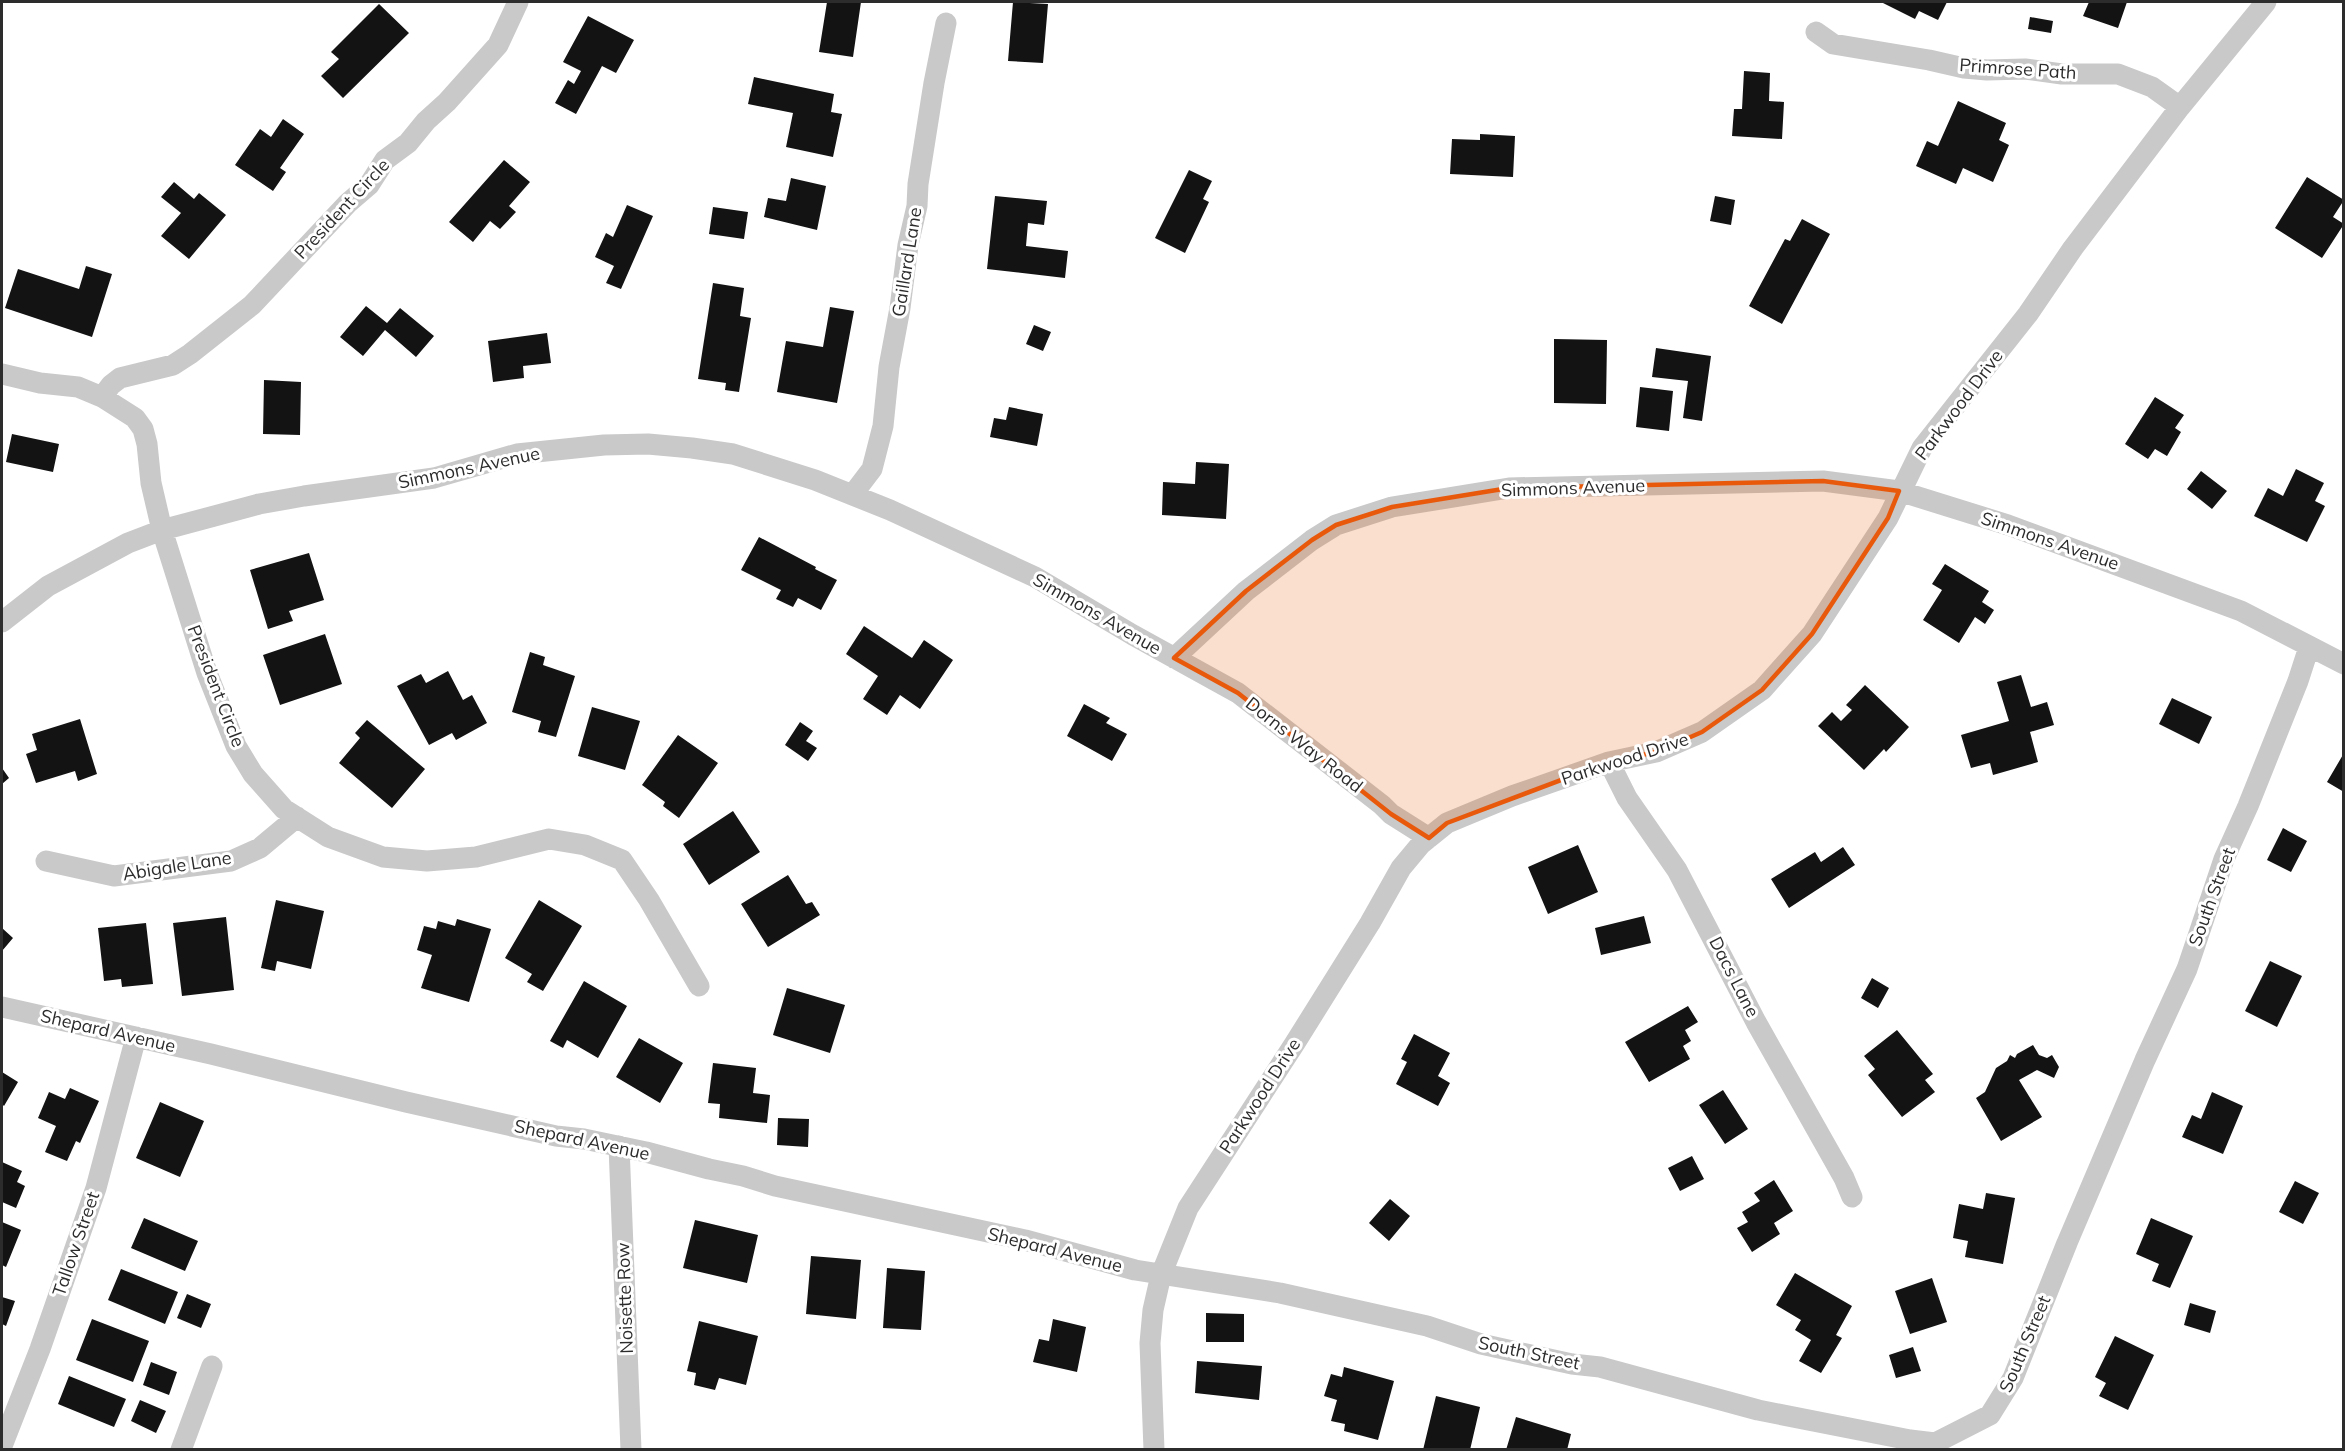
<svg xmlns="http://www.w3.org/2000/svg" width="2345" height="1451" font-family="Mulish,sans-serif">
	<rect width="100%" height="100%" fill="#fff"/>
	<!-- building -->
	<path fill="#131313" d="M 827,2 L 861,2 L 853,57 L 819,52 Z
		M 1013,2 L 1048,4 L 1043,63 L 1008,61 Z
		M 1881,2 L 1947,2 L 1938,20 L 1919,11 L 1915,19 Z
		M 2089,2 L 2127,2 L 2118,28 L 2083,16 Z
		M 379,4 L 409,33 L 343,98 L 321,76 L 339,59 L 331,52 Z
		M 588,16 L 634,40 L 616,73 L 602,66 L 576,114 L 555,103 L 568,80 L 574,84 L 581,71 L 563,62 Z
		M 2030,17 L 2053,21 L 2051,33 L 2028,29 Z
		M 1744,71 L 1770,73 L 1769,101 L 1784,102 L 1782,139 L 1732,136 L 1734,109 L 1742,109 Z
		M 754,77 L 834,94 L 831,112 L 842,114 L 833,157 L 786,147 L 793,113 L 748,104 Z
		M 1958,101 L 2006,123 L 1999,140 L 2009,145 L 1993,182 L 1963,168 L 1956,184 L 1916,166 L 1927,141 L 1938,146 Z
		M 283,119 L 304,134 L 280,168 L 286,172 L 273,191 L 235,165 L 260,129 L 271,137 Z
		M 1480,134 L 1515,136 L 1513,177 L 1450,174 L 1452,139 L 1480,140 Z
		M 504,160 L 530,182 L 509,206 L 516,212 L 500,229 L 490,221 L 473,242 L 449,222 Z
		M 1189,170 L 1212,181 L 1203,199 L 1209,202 L 1185,253 L 1155,238 Z
		M 2307,177 L 2344,200 L 2333,217 L 2344,224 L 2322,258 L 2275,228 Z
		M 791,178 L 826,186 L 817,230 L 764,217 L 768,198 L 786,201 Z
		M 174,182 L 194,199 L 199,193 L 226,215 L 189,259 L 161,236 L 181,213 L 161,197 Z
		M 995,196 L 1047,201 L 1044,225 L 1028,223 L 1026,246 L 1068,251 L 1065,278 L 987,269 Z
		M 1715,196 L 1735,200 L 1731,225 L 1710,221 Z
		M 627,205 L 653,216 L 621,289 L 606,283 L 614,266 L 595,257 L 606,233 L 613,237 Z
		M 713,207 L 748,212 L 744,239 L 709,234 Z
		M 1802,219 L 1830,234 L 1782,324 L 1749,306 L 1785,239 L 1790,241 Z
		M 86,266 L 112,274 L 92,337 L 5,308 L 18,269 L 79,289 Z
		M 713,283 L 744,288 L 740,316 L 751,318 L 739,392 L 725,390 L 726,383 L 698,379 Z
		M 366,306 L 387,323 L 400,308 L 434,336 L 416,357 L 385,330 L 363,356 L 340,337 Z
		M 830,307 L 854,311 L 837,403 L 777,392 L 786,341 L 823,347 Z
		M 1034,325 L 1051,332 L 1043,351 L 1026,344 Z
		M 547,333 L 551,363 L 523,366 L 524,378 L 493,382 L 488,341 Z
		M 1554,339 L 1607,340 L 1606,404 L 1554,403 Z
		M 1656,348 L 1711,356 L 1702,421 L 1683,418 L 1688,381 L 1652,377 Z
		M 264,380 L 301,382 L 300,435 L 263,434 Z
		M 1640,387 L 1673,391 L 1669,431 L 1636,427 Z
		M 2155,397 L 2184,415 L 2175,428 L 2181,432 L 2167,456 L 2155,449 L 2148,459 L 2125,444 Z
		M 1009,407 L 1043,414 L 1037,446 L 990,437 L 994,418 L 1006,420 Z
		M 12,434 L 59,444 L 53,472 L 6,462 Z
		M 1196,462 L 1229,464 L 1226,519 L 1162,515 L 1163,482 L 1195,484 Z
		M 2296,469 L 2324,483 L 2315,501 L 2325,506 L 2307,542 L 2254,516 L 2268,488 L 2283,496 Z
		M 2201,471 L 2227,491 L 2212,509 L 2187,489 Z
		M 759,537 L 816,567 L 815,569 L 837,580 L 821,610 L 798,598 L 793,607 L 776,599 L 781,590 L 741,570 Z
		M 309,553 L 324,600 L 289,611 L 293,621 L 268,629 L 250,570 Z
		M 1945,564 L 1989,591 L 1982,602 L 1994,610 L 1985,624 L 1975,617 L 1959,643 L 1923,620 L 1942,590 L 1932,584 Z
		M 864,626 L 912,658 L 924,640 L 953,660 L 920,709 L 900,695 L 887,715 L 863,699 L 878,676 L 846,654 Z
		M 325,634 L 342,684 L 280,705 L 263,655 Z
		M 530,652 L 545,657 L 543,665 L 575,676 L 556,737 L 538,732 L 541,721 L 512,712 Z
		M 448,671 L 463,700 L 472,695 L 487,723 L 456,740 L 452,733 L 429,745 L 397,686 L 421,674 L 426,683 Z
		M 2021,675 L 2031,707 L 2047,702 L 2054,725 L 2030,732 L 2038,762 L 1993,775 L 1990,763 L 1971,768 L 1961,735 L 2009,721 L 1997,682 Z
		M 1865,685 L 1909,727 L 1886,752 L 1884,749 L 1864,770 L 1818,726 L 1832,712 L 1841,721 L 1852,710 L 1846,705 Z
		M 2172,698 L 2212,717 L 2199,744 L 2159,724 Z
		M 1084,704 L 1110,718 L 1106,723 L 1127,734 L 1112,761 L 1067,736 Z
		M 592,707 L 640,721 L 625,770 L 578,756 Z
		M 80,719 L 97,774 L 78,781 L 75,771 L 36,783 L 26,754 L 37,750 L 32,734 Z
		M 367,720 L 425,769 L 392,808 L 339,763 L 360,738 L 355,733 Z
		M 800,722 L 813,731 L 806,741 L 817,748 L 808,761 L 785,745 Z
		M 678,735 L 718,763 L 679,818 L 663,806 L 665,802 L 642,785 Z
		M 2344,753 L 2344,792 L 2327,782 Z
		M 2,768 L 9,778 L 2,784 Z
		M 733,811 L 760,852 L 709,885 L 683,844 Z
		M 2283,828 L 2307,841 L 2291,872 L 2267,860 Z
		M 1578,845 L 1598,892 L 1548,914 L 1528,867 Z
		M 1843,847 L 1855,865 L 1789,908 L 1771,879 L 1815,852 L 1821,862 Z
		M 788,875 L 806,904 L 812,902 L 820,915 L 768,947 L 741,904 Z
		M 276,900 L 324,911 L 311,969 L 277,961 L 275,971 L 261,968 Z
		M 539,900 L 582,926 L 543,991 L 527,982 L 532,974 L 505,958 Z
		M 1644,916 L 1651,943 L 1601,955 L 1595,928 Z
		M 226,917 L 234,990 L 182,996 L 173,923 Z
		M 457,919 L 491,929 L 469,1002 L 421,988 L 432,955 L 417,950 L 424,926 L 436,929 L 438,921 L 455,926 Z
		M 146,923 L 153,984 L 122,987 L 121,979 L 104,981 L 98,928 Z
		M 2,928 L 13,938 L 2,951 Z
		M 2270,961 L 2302,976 L 2277,1027 L 2245,1011 Z
		M 1872,978 L 1889,988 L 1878,1008 L 1861,998 Z
		M 584,981 L 627,1006 L 598,1058 L 567,1040 L 563,1048 L 550,1041 Z
		M 787,988 L 845,1005 L 830,1053 L 773,1035 Z
		M 1688,1006 L 1698,1022 L 1685,1030 L 1691,1041 L 1683,1046 L 1690,1059 L 1649,1082 L 1625,1042 Z
		M 1897,1030 L 1933,1074 L 1925,1080 L 1935,1092 L 1902,1117 L 1868,1075 L 1875,1069 L 1864,1056 Z
		M 1414,1034 L 1450,1053 L 1438,1076 L 1450,1083 L 1438,1106 L 1396,1084 L 1407,1062 L 1401,1059 Z
		M 639,1038 L 683,1063 L 660,1103 L 616,1077 Z
		M 2033,1045 L 2039,1055 L 2047,1058 L 2052,1055 L 2059,1067 L 2054,1078 L 2037,1070 L 2019,1080 L 2042,1117 L 2001,1141 L 1976,1098 L 1985,1092 L 1996,1068 L 2007,1061 L 2010,1055 L 2015,1058 L 2017,1054 Z
		M 713,1063 L 756,1068 L 753,1093 L 770,1095 L 767,1123 L 719,1118 L 720,1104 L 708,1103 Z
		M 2,1072 L 18,1082 L 4,1106 L 2,1104 Z
		M 70,1088 L 99,1101 L 80,1143 L 76,1141 L 67,1161 L 45,1152 L 56,1126 L 38,1118 L 49,1092 L 65,1099 Z
		M 1723,1090 L 1748,1129 L 1725,1144 L 1699,1105 Z
		M 2212,1092 L 2243,1106 L 2223,1154 L 2182,1137 L 2192,1115 L 2201,1119 Z
		M 160,1102 L 204,1121 L 180,1177 L 136,1158 Z
		M 778,1118 L 809,1119 L 808,1147 L 777,1145 Z
		M 1692,1156 L 1704,1179 L 1680,1191 L 1668,1168 Z
		M 2,1162 L 22,1171 L 17,1182 L 25,1186 L 16,1208 L 2,1202 Z
		M 1774,1180 L 1793,1211 L 1774,1223 L 1780,1234 L 1752,1252 L 1737,1228 L 1748,1222 L 1742,1212 L 1760,1201 L 1754,1193 Z
		M 2295,1181 L 2319,1193 L 2303,1224 L 2279,1212 Z
		M 1986,1193 L 2015,1198 L 2003,1264 L 1965,1257 L 1968,1241 L 1953,1238 L 1959,1204 L 1983,1209 Z
		M 1390,1199 L 1410,1216 L 1389,1241 L 1369,1223 Z
		M 144,1218 L 198,1241 L 185,1271 L 131,1248 Z
		M 2151,1218 L 2193,1236 L 2170,1288 L 2152,1281 L 2159,1264 L 2136,1254 Z
		M 695,1220 L 758,1235 L 747,1283 L 683,1268 Z
		M 2,1222 L 21,1230 L 6,1267 L 2,1265 Z
		M 811,1256 L 861,1260 L 856,1319 L 806,1314 Z
		M 887,1268 L 925,1271 L 921,1330 L 883,1328 Z
		M 121,1269 L 178,1292 L 165,1324 L 108,1300 Z
		M 1795,1273 L 1852,1306 L 1836,1335 L 1842,1338 L 1821,1373 L 1799,1361 L 1811,1340 L 1795,1330 L 1801,1320 L 1776,1305 Z
		M 1932,1278 L 1947,1322 L 1910,1334 L 1895,1291 Z
		M 187,1294 L 211,1304 L 201,1328 L 177,1318 Z
		M 2,1297 L 15,1301 L 6,1326 L 2,1324 Z
		M 2190,1303 L 2216,1311 L 2210,1333 L 2184,1325 Z
		M 1206,1313 L 1244,1314 L 1244,1342 L 1206,1342 Z
		M 92,1319 L 149,1341 L 133,1382 L 76,1360 Z
		M 1053,1319 L 1086,1327 L 1077,1372 L 1033,1362 L 1039,1339 L 1049,1341 Z
		M 699,1321 L 758,1336 L 746,1385 L 719,1378 L 715,1390 L 694,1385 L 696,1373 L 687,1371 Z
		M 2115,1336 L 2154,1355 L 2128,1410 L 2099,1396 L 2106,1383 L 2095,1377 Z
		M 1913,1347 L 1921,1371 L 1896,1378 L 1889,1355 Z
		M 1197,1361 L 1262,1366 L 1259,1400 L 1195,1393 Z
		M 151,1362 L 177,1372 L 169,1395 L 143,1385 Z
		M 1344,1367 L 1394,1381 L 1378,1440 L 1344,1431 L 1345,1424 L 1331,1421 L 1337,1400 L 1324,1396 L 1331,1374 L 1342,1377 Z
		M 69,1376 L 126,1399 L 114,1427 L 58,1404 Z
		M 1436,1396 L 1480,1407 L 1470,1450 L 1423,1450 Z
		M 140,1400 L 166,1411 L 156,1433 L 131,1421 Z
		M 1516,1417 L 1571,1434 L 1567,1450 L 1506,1450 Z"/>
	<g fill="none" stroke-linecap="round" stroke-linejoin="round">
		<!-- minor -->
		<path stroke="#c9c9c9" stroke-width="21" d="M 1816,32 L 1833,44 L 1929,60 L 1964,68 L 1987,70 L 2025,69 L 2062,74 L 2118,74 L 2152,87 L 2180,107
			M 2,374 L 40,383 L 78,387 L 102,397 L 135,418 L 143,429 L 147,444 L 151,483 L 162,530 L 207,673 L 236,746 L 253,774 L 284,809 L 328,837 L 383,857 L 427,861 L 476,857 L 549,839 L 585,845 L 622,860 L 649,900 L 699,986
			M 102,397 L 111,385 L 120,378 L 173,365 L 190,354 L 252,305 L 348,203 L 369,185 L 385,160 L 408,143 L 426,121 L 447,102 L 498,45 L 518,2
			M 853,494 L 872,469 L 883,426 L 889,367 L 900,308 L 908,245 L 917,206 L 918,184 L 934,83 L 946,23
			M 2,622 L 48,586 L 128,543 L 162,530 L 259,504 L 304,496 L 434,478 L 517,454 L 604,445 L 648,444 L 692,448 L 733,454 L 815,480 L 890,510 L 1035,577 L 1133,635 L 1238,693 L 1382,805 L 1391,814 L 1429,838
			M 1174,658 L 1246,591 L 1312,540 L 1336,525 L 1392,507 L 1509,488 L 1823,481 L 1899,491 L 2008,525 L 2241,611 L 2344,664
			M 1609,762 L 1627,798 L 1677,870 L 1756,1022 L 1844,1178 L 1852,1197
			M 46,861 L 114,876 L 231,861 L 260,848 L 297,817
			M 2,1007 L 211,1054 L 406,1102 L 556,1136 L 584,1139 L 646,1152 L 709,1169 L 743,1176 L 775,1186 L 1025,1240 L 1135,1270 L 1280,1293 L 1427,1326 L 1481,1344 L 1572,1364 L 1600,1367 L 1758,1410 L 1910,1440 L 1935,1443 L 1990,1415 L 2013,1378 L 2067,1243 L 2145,1060 L 2187,969 L 2224,859 L 2248,806 L 2298,681 L 2309,647
			M 619,1146 L 631,1450
			M 2,1446 L 40,1349 L 96,1188 L 136,1037
			M 181,1450 L 212,1366
			M 1154,1450 L 1150,1343 L 1153,1310 L 1161,1275 L 1188,1208 L 1295,1043 L 1370,923 L 1401,868 L 1421,844 L 1447,823 L 1512,796 L 1609,762 L 1656,752 L 1702,732 L 1762,690 L 1812,634 L 1888,518 L 1922,448 L 2028,314 L 2073,248 L 2180,107 L 2266,2"/>
	</g>
	<!-- marked area -->
	<path fill="#e8590c" fill-opacity="0.2" stroke="#e8590c" stroke-width="4.5" stroke-linejoin="round" d="M 1823,481 L 1899,491 L 1888,518 L 1812,634 L 1762,690 L 1702,732 L 1656,752 L 1609,762 L 1447,823 L 1429,838 L 1391,814 L 1238,693 L 1174,658 L 1246,591 L 1312,540 L 1336,525 L 1392,507 L 1509,488 Z"/>
	<g text-anchor="middle" stroke-width="6" stroke-linejoin="round" paint-order="stroke">
		<!-- street labels -->
		<g font-size="18" fill="#2c2c2c" stroke="#fff">
			<text transform="translate(2018 69) rotate(4)" y="6">Primrose Path</text>
			<text transform="translate(342 209) rotate(-47)" y="6">President Circle</text>
			<text transform="translate(907 262) rotate(-81)" y="6">Gaillard Lane</text>
			<text transform="translate(1959 405) rotate(-53)" y="6">Parkwood Drive</text>
			<text transform="translate(469 468) rotate(-12)" y="6">Simmons Avenue</text>
			<text transform="translate(1573 488) rotate(-2)" y="6">Simmons Avenue</text>
			<text transform="translate(2050 541) rotate(19)" y="6">Simmons Avenue</text>
			<text transform="translate(1097 614) rotate(30)" y="6">Simmons Avenue</text>
			<text transform="translate(216 686) rotate(69)" y="6">President Circle</text>
			<text transform="translate(1304 745) rotate(38)" y="6">Dorns Way Road</text>
			<text transform="translate(1625 759) rotate(-18)" y="6">Parkwood Drive</text>
			<text transform="translate(177 866) rotate(-9)" y="6">Abigale Lane</text>
			<text transform="translate(2212 897) rotate(-70)" y="6">South Street</text>
			<text transform="translate(1734 977) rotate(63)" y="6">Dacs Lane</text>
			<text transform="translate(108 1031) rotate(13)" y="6">Shepard Avenue</text>
			<text transform="translate(1260 1096) rotate(-57)" y="6">Parkwood Drive</text>
			<text transform="translate(582 1140) rotate(12)" y="6">Shepard Avenue</text>
			<text transform="translate(76 1244) rotate(-71)" y="6">Tallow Street</text>
			<text transform="translate(1055 1250) rotate(14)" y="6">Shepard Avenue</text>
			<text transform="translate(625 1298) rotate(-92)" y="6">Noisette Row</text>
			<text transform="translate(2025 1344) rotate(-67)" y="6">South Street</text>
			<text transform="translate(1529 1353) rotate(12)" y="6">South Street</text>
		</g>
	</g>
	<!-- border -->
	<rect width="2345" height="1451" fill="none" stroke="#2c2c2c" stroke-width="6"/>
</svg>
